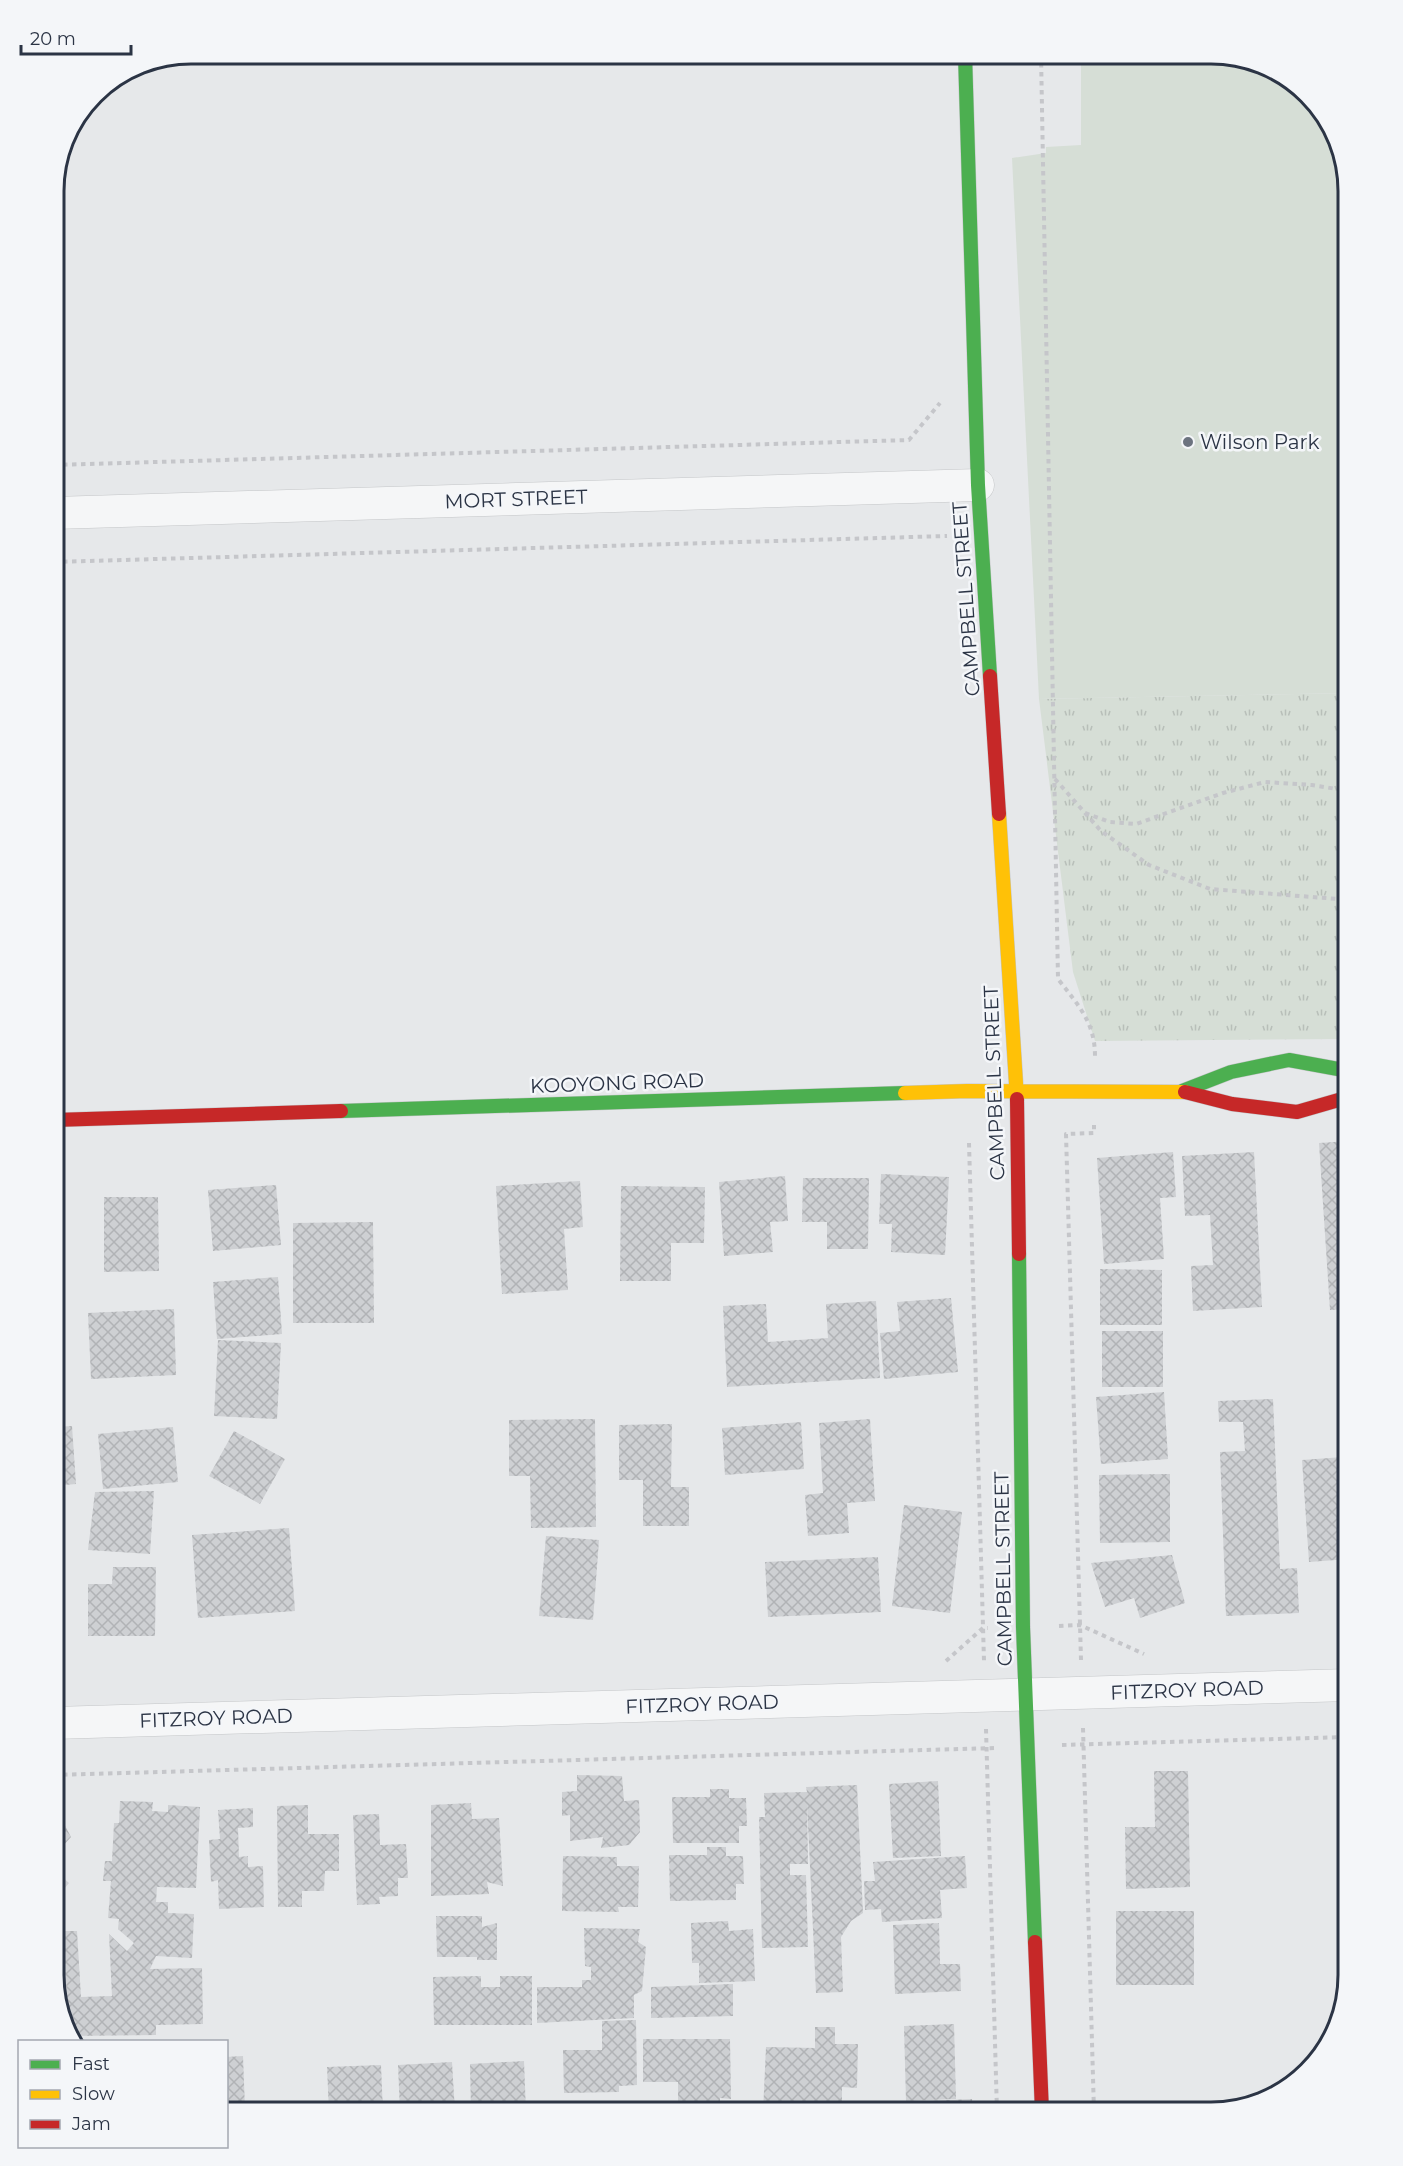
<svg xmlns="http://www.w3.org/2000/svg" width="1403" height="2166" font-family="Montserrat,sans-serif">
	<defs>
		<pattern id="park-tufts" width="24" height="20" patternUnits="userSpaceOnUse" patternTransform="scale(1.5)"><rect width="24" height="20" fill="#d6ded6"/><path d="M3 7l-1-3M5 7V3M7 7l1-3M15 17l-1-3M17 17v-4M19 17l1-3" fill="none" stroke="#b8bfb9"/></pattern>
		<pattern id="building-cross-hatch" width="8" height="8" patternUnits="userSpaceOnUse" patternTransform="scale(1.5)"><rect width="8" height="8" fill="#ced0d3"/><path d="M0 0l8 8M0 8l8-8" fill="none" stroke="#b1b3b6"/></pattern>
	</defs>
	<rect width="100%" height="100%" fill="#e6e8ea"/>
	<!-- park -->
	<path fill="url(#park-tufts)" d="M 1349,693 L 1349,1039 L 1095,1041 L 1073,972 L 1039,699 Z"/>
	<!-- pitch -->
	<path fill="#d6ded6" d="M 1081,54 L 1220,54 L 1287,77 L 1335,131 L 1349,192 L 1349,693 L 1039,699 L 1012,158 L 1046,153 L 1046,147 L 1081,145 Z"/>
	<!-- building -->
	<path fill="url(#building-cross-hatch)" d="M 1349,1141 L 1349,1309 L 1330,1310 L 1319,1143 Z
		M 1173,1152 L 1176,1197 L 1160,1198 L 1164,1259 L 1104,1264 L 1097,1158 Z
		M 1254,1152 L 1262,1307 L 1193,1311 L 1191,1266 L 1213,1265 L 1210,1215 L 1185,1216 L 1182,1156 Z
		M 881,1174 L 949,1177 L 945,1255 L 891,1252 L 892,1224 L 879,1224 Z
		M 785,1176 L 788,1221 L 770,1222 L 773,1252 L 724,1256 L 719,1182 Z
		M 803,1178 L 869,1178 L 868,1249 L 827,1249 L 827,1222 L 802,1222 Z
		M 580,1181 L 583,1227 L 564,1229 L 568,1290 L 502,1294 L 496,1186 Z
		M 276,1185 L 281,1245 L 213,1251 L 208,1190 Z
		M 621,1186 L 705,1187 L 704,1243 L 671,1243 L 671,1281 L 620,1281 Z
		M 104,1197 L 158,1197 L 159,1271 L 104,1272 Z
		M 54,1217 L 57,1217 L 57,1290 L 54,1290 Z
		M 373,1222 L 374,1323 L 293,1323 L 293,1223 Z
		M 1100,1269 L 1162,1270 L 1162,1325 L 1100,1325 Z
		M 278,1277 L 282,1334 L 217,1339 L 213,1282 Z
		M 951,1298 L 958,1372 L 884,1379 L 880,1333 L 900,1331 L 897,1302 Z
		M 876,1301 L 880,1378 L 727,1387 L 723,1306 L 766,1304 L 768,1342 L 828,1338 L 826,1304 Z
		M 174,1309 L 176,1375 L 91,1379 L 88,1313 Z
		M 1102,1331 L 1163,1331 L 1163,1387 L 1102,1387 Z
		M 218,1340 L 281,1343 L 277,1419 L 214,1416 Z
		M 1164,1392 L 1168,1459 L 1101,1464 L 1096,1397 Z
		M 1273,1399 L 1280,1569 L 1297,1568 L 1299,1613 L 1226,1616 L 1220,1452 L 1245,1451 L 1243,1422 L 1219,1422 L 1218,1401 Z
		M 595,1419 L 596,1527 L 531,1528 L 530,1476 L 509,1476 L 509,1420 Z
		M 870,1419 L 875,1501 L 847,1503 L 849,1533 L 808,1536 L 805,1495 L 823,1493 L 819,1423 Z
		M 801,1422 L 804,1469 L 725,1475 L 722,1428 Z
		M 672,1424 L 671,1487 L 689,1487 L 689,1526 L 643,1526 L 643,1480 L 619,1480 L 619,1425 Z
		M 72,1426 L 76,1484 L 54,1486 L 54,1427 Z
		M 173,1427 L 178,1482 L 103,1489 L 98,1434 Z
		M 234,1431 L 285,1459 L 260,1504 L 209,1476 Z
		M 1343,1457 L 1349,1559 L 1309,1562 L 1302,1460 Z
		M 1170,1474 L 1170,1542 L 1100,1543 L 1099,1475 Z
		M 154,1491 L 150,1554 L 88,1550 L 95,1492 Z
		M 904,1505 L 962,1512 L 950,1613 L 892,1606 Z
		M 289,1528 L 295,1611 L 198,1618 L 192,1535 Z
		M 546,1536 L 599,1540 L 593,1620 L 539,1616 Z
		M 1172,1555 L 1185,1603 L 1140,1618 L 1134,1598 L 1105,1607 L 1091,1563 Z
		M 878,1557 L 881,1612 L 768,1617 L 765,1562 Z
		M 113,1567 L 156,1567 L 155,1636 L 88,1636 L 88,1584 L 112,1584 Z
		M 1154,1771 L 1188,1771 L 1190,1887 L 1126,1889 L 1125,1827 L 1155,1827 Z
		M 577,1775 L 622,1776 L 624,1801 L 639,1800 L 640,1832 L 629,1845 L 601,1848 L 603,1837 L 570,1841 L 570,1815 L 562,1816 L 562,1792 L 577,1791 Z
		M 938,1781 L 941,1856 L 893,1858 L 889,1784 Z
		M 857,1785 L 863,1913 L 851,1921 L 841,1937 L 843,1992 L 816,1993 L 807,1803 L 808,1864 L 790,1864 L 790,1875 L 806,1875 L 808,1947 L 762,1948 L 759,1817 L 765,1817 L 764,1793 L 807,1792 L 806,1787 Z
		M 710,1789 L 729,1789 L 729,1798 L 746,1798 L 747,1826 L 739,1826 L 739,1843 L 673,1843 L 672,1797 L 710,1797 Z
		M 120,1801 L 153,1802 L 152,1811 L 168,1812 L 168,1805 L 200,1807 L 196,1888 L 157,1887 L 156,1902 L 168,1902 L 168,1913 L 194,1914 L 192,1958 L 156,1956 L 150,1969 L 202,1968 L 203,2024 L 156,2025 L 156,2035 L 69,2036 L 54,1974 L 54,1907 L 63,1911 L 64,1931 L 77,1931 L 81,1997 L 112,1996 L 109,1934 L 127,1951 L 134,1943 L 118,1929 L 119,1919 L 108,1918 L 111,1881 L 103,1881 L 105,1861 L 112,1861 L 114,1823 L 119,1823 Z
		M 471,1803 L 472,1819 L 499,1818 L 503,1886 L 487,1882 L 489,1894 L 431,1896 L 431,1805 Z
		M 308,1805 L 308,1834 L 339,1834 L 339,1871 L 325,1871 L 324,1891 L 302,1891 L 302,1907 L 278,1907 L 277,1806 Z
		M 253,1808 L 253,1827 L 238,1828 L 239,1857 L 248,1856 L 248,1867 L 263,1866 L 264,1907 L 219,1909 L 218,1880 L 211,1882 L 209,1840 L 220,1839 L 218,1810 Z
		M 54,1810 L 57,1810 L 71,1837 L 54,1856 Z
		M 379,1814 L 380,1845 L 406,1844 L 408,1878 L 398,1878 L 398,1896 L 379,1897 L 380,1904 L 357,1905 L 353,1815 Z
		M 707,1847 L 726,1847 L 726,1856 L 743,1856 L 744,1884 L 736,1884 L 736,1900 L 670,1901 L 669,1855 L 707,1855 Z
		M 563,1856 L 617,1857 L 617,1866 L 639,1866 L 638,1907 L 618,1907 L 619,1912 L 562,1911 Z
		M 965,1856 L 967,1888 L 940,1890 L 942,1918 L 882,1922 L 881,1909 L 865,1910 L 864,1881 L 875,1881 L 873,1862 Z
		M 54,1870 L 69,1883 L 54,1901 Z
		M 1116,1911 L 1194,1911 L 1194,1985 L 1116,1985 Z
		M 436,1916 L 482,1916 L 482,1927 L 497,1923 L 497,1960 L 477,1960 L 477,1957 L 437,1957 Z
		M 728,1921 L 729,1931 L 753,1929 L 755,1981 L 699,1983 L 699,1963 L 692,1963 L 691,1923 Z
		M 939,1923 L 940,1964 L 960,1964 L 961,1991 L 895,1994 L 893,1925 Z
		M 584,1928 L 640,1929 L 638,1942 L 646,1947 L 642,1991 L 634,1995 L 634,2018 L 537,2023 L 537,1987 L 582,1987 L 582,1980 L 591,1980 L 591,1967 L 585,1966 Z
		M 481,1976 L 481,1987 L 500,1987 L 500,1976 L 532,1976 L 532,2025 L 434,2025 L 433,1977 Z
		M 733,1984 L 733,2016 L 651,2018 L 651,1987 Z
		M 636,2020 L 637,2085 L 619,2086 L 619,2092 L 564,2093 L 563,2050 L 602,2050 L 602,2021 Z
		M 954,2024 L 956,2099 L 906,2101 L 904,2026 Z
		M 815,2027 L 835,2027 L 835,2044 L 858,2044 L 857,2088 L 842,2087 L 842,2106 L 835,2106 L 835,2112 L 763,2112 L 766,2047 L 815,2048 Z
		M 643,2039 L 730,2039 L 731,2099 L 720,2098 L 720,2112 L 678,2112 L 678,2082 L 643,2082 Z
		M 243,2056 L 245,2109 L 226,2110 L 226,2057 Z
		M 524,2061 L 526,2112 L 471,2112 L 470,2064 Z
		M 452,2062 L 455,2112 L 400,2112 L 398,2065 Z
		M 381,2065 L 383,2112 L 329,2112 L 327,2067 Z
		M 972,2099 L 973,2112 L 877,2112 L 876,2103 Z"/>
	<g fill="none" stroke-linecap="round" stroke-linejoin="round">
		<!-- street casing -->
		<g stroke="#c4c6c8" stroke-width="33">
			<path id="street" d="M 54,513 L 978,485
				M 54,1723 L 1349,1685"/>
		</g>
		<!-- fast casing -->
		<g stroke="#c4c6c8" stroke-width="15">
			<path id="fast" d="M 965,54 L 978,485 L 990,676
				M 1182,1091 L 1231,1072 L 1289,1060 L 1349,1071
				M 341,1111 L 905,1093
				M 1019,1254 L 1023,1627 L 1035,1942"/>
		</g>
		<!-- slow casing -->
		<g stroke="#c4c6c8" stroke-width="15">
			<path id="slow" d="M 999,814 L 1017,1099
				M 905,1093 L 967,1091 L 1185,1092"/>
		</g>
		<!-- jam casing -->
		<g stroke="#c4c6c8" stroke-width="15">
			<path id="jam" d="M 990,676 L 999,814
				M 1185,1092 L 1232,1104 L 1297,1112 L 1349,1097
				M 1017,1099 L 1019,1254
				M 54,1120 L 341,1111
				M 1035,1942 L 1042,2112"/>
		</g>
		<!-- path -->
		<path stroke="#c5c6ca" stroke-width="4" stroke-dasharray="4.5 4.5" stroke-linecap="butt" d="M 1041,54 L 1058,979 C 1078,1005 1095,1022 1095,1056
			M 54,465 L 909,440 L 940,403
			M 54,562 L 947,536
			M 1055,779 L 1101,831 L 1149,865 L 1210,889 L 1338,899 L 1349,903
			M 1085,813 L 1110,822 L 1136,824 L 1223,793 L 1265,782 L 1312,785 L 1349,791
			M 969,1143 L 984,1661
			M 1059,1626 L 1080,1625 L 1144,1654
			M 1081,1660 L 1066,1134 L 1094,1133 L 1094,1125
			M 946,1661 L 983,1628 L 988,1628
			M 1083,1728 L 1094,2112
			M 986,1729 L 997,2112
			M 1062,1745 L 1349,1737
			M 54,1775 L 994,1748"/>
		<!-- street -->
		<use href="#street" stroke="#f5f6f7" stroke-width="32"/>
		<!-- fast -->
		<use href="#fast" stroke="#4caf50" stroke-width="14"/>
		<!-- slow -->
		<use href="#slow" stroke="#ffc107" stroke-width="14"/>
		<!-- jam -->
		<use href="#jam" stroke="#c62828" stroke-width="14"/>
	</g>
	<!-- markers -->
	<circle fill="#6c737f" stroke="#f4f6f9" stroke-width="2" cx="1188" cy="442" r="6"/>
	<g text-anchor="middle" stroke-width="5" stroke-linejoin="round" paint-order="stroke">
		<!-- poi labels -->
		<g font-size="20" fill="#2b3445" stroke="#f4f6f9" text-anchor="start">
			<text x="1200" y="449">Wilson Park</text>
		</g>
		<!-- street labels -->
		<g font-size="20" fill="#2b3445" stroke="#f4f6f9">
			<text transform="translate(516 499) rotate(-2)" y="7">MORT STREET</text>
			<text transform="translate(966 599) rotate(-94)" y="7">CAMPBELL STREET</text>
			<text transform="translate(617 1083) rotate(-2)" y="7">KOOYONG ROAD</text>
			<text transform="translate(994 1083) rotate(-92)" y="7">CAMPBELL STREET</text>
			<text transform="translate(1003 1569) rotate(-91)" y="7">CAMPBELL STREET</text>
			<text transform="translate(1187 1690) rotate(-2)" y="7">FITZROY ROAD</text>
			<text transform="translate(702 1704) rotate(-2)" y="7">FITZROY ROAD</text>
			<text transform="translate(216 1718) rotate(-2)" y="7">FITZROY ROAD</text>
		</g>
	</g>
	<!-- crop -->
	<path d="M0 0H1403V2166H0ZM191 64H1211A127 127 0 0 1 1338 191V1975A127 127 0 0 1 1211 2102H191A127 127 0 0 1 64 1975V191A127 127 0 0 1 191 64Z" fill="#f4f6f9" fill-rule="evenodd"/>
	<path fill="none" stroke="#2b3445" stroke-width="3" d="M191 64H1211A127 127 0 0 1 1338 191V1975A127 127 0 0 1 1211 2102H191A127 127 0 0 1 64 1975V191A127 127 0 0 1 191 64Z"/>
	<!-- legend -->
	<rect x="18" y="2040" width="210" height="108" fill="#f4f6f9" stroke="#a4a8b1" stroke-width="1.5"/>
	<rect x="30" y="2060" width="30" height="9" fill="#4caf50" stroke="#a4a8b1" stroke-width="1.5"/>
	<text x="72" y="2070" font-size="18" fill="#2b3445">Fast</text>
	<rect x="30" y="2090" width="30" height="9" fill="#ffc107" stroke="#a4a8b1" stroke-width="1.5"/>
	<text x="72" y="2100" font-size="18" fill="#2b3445">Slow</text>
	<rect x="30" y="2120" width="30" height="9" fill="#c62828" stroke="#a4a8b1" stroke-width="1.5"/>
	<text x="72" y="2130" font-size="18" fill="#2b3445">Jam</text>
	<!-- scale -->
	<path d="M21 45v9h110v-9" fill="none" stroke="#2b3445" stroke-width="3"/>
	<text x="30" y="45" font-size="18" fill="#2b3445" stroke="#f4f6f9" stroke-width="4.5" paint-order="stroke">20 m</text>
</svg>
